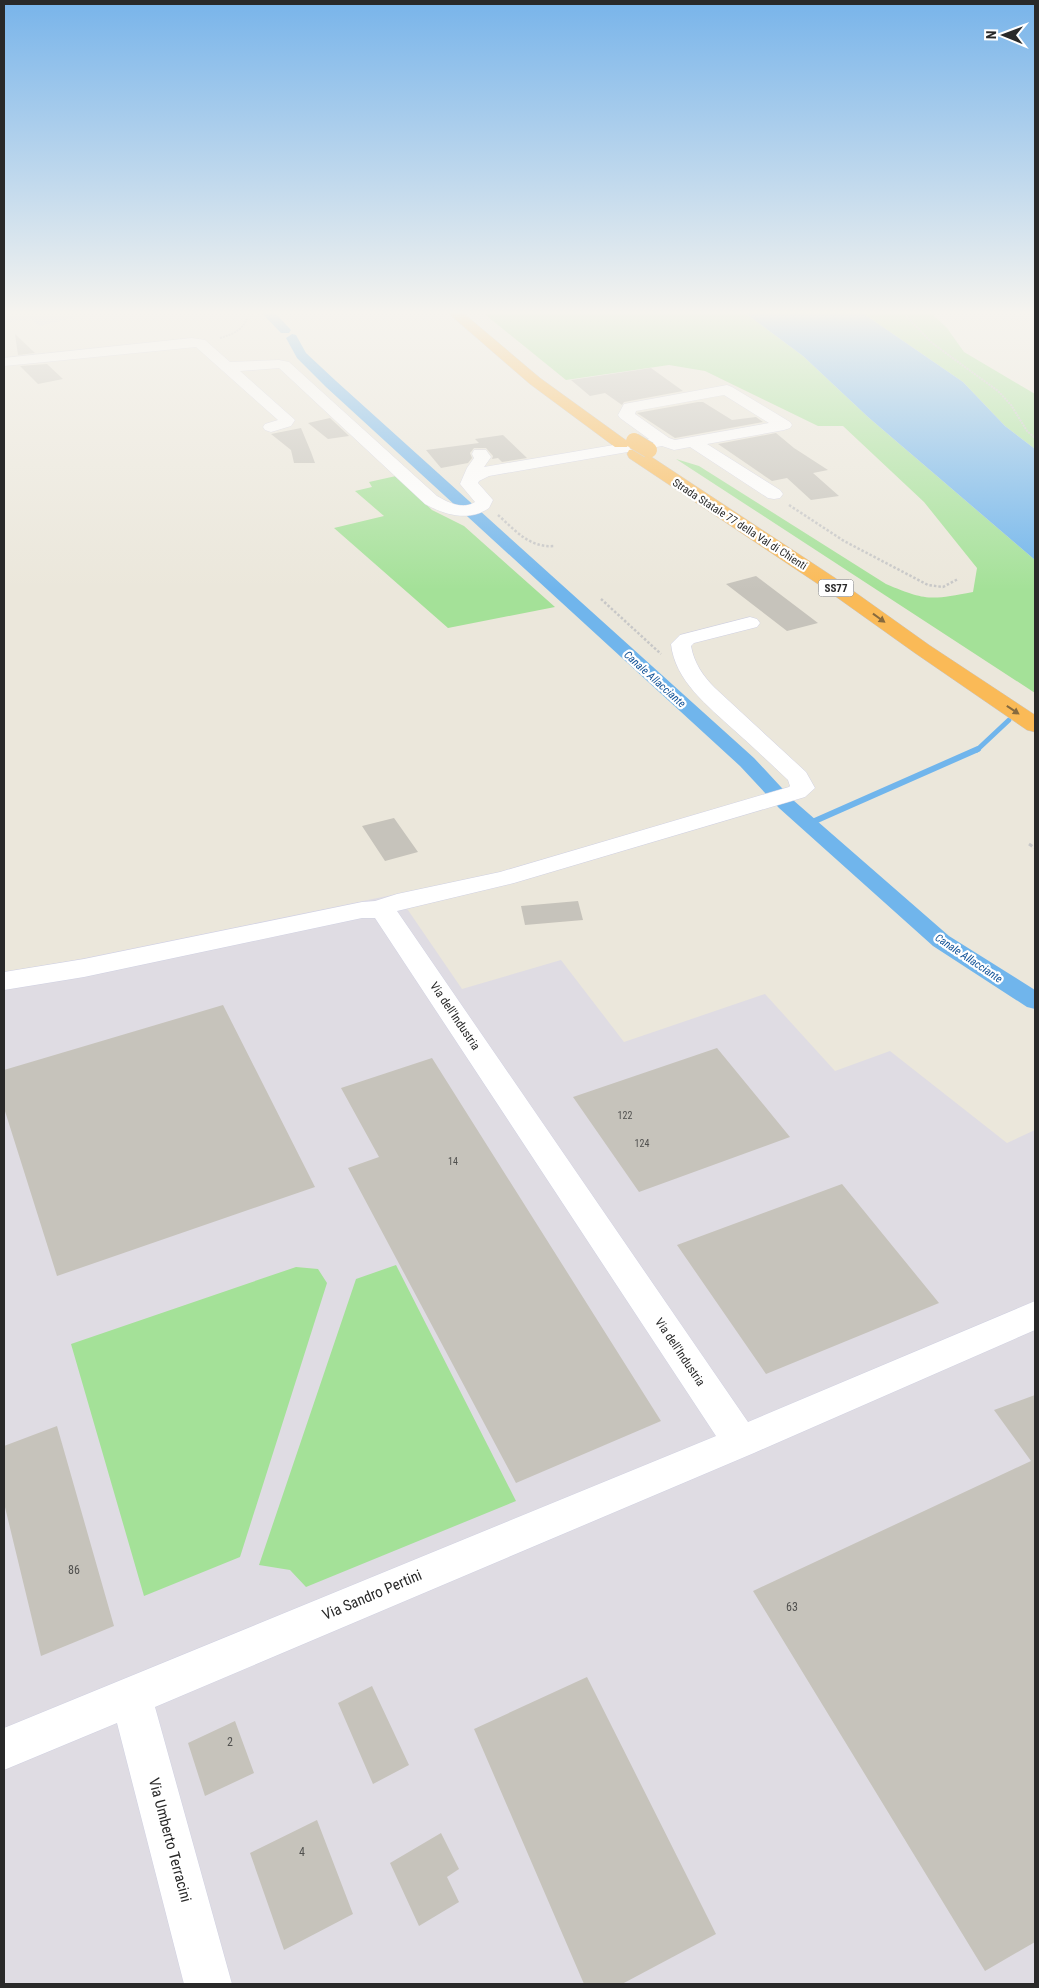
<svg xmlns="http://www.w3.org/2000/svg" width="1039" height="1988" font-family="'Roboto Condensed',sans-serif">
	<rect width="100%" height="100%" fill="#ebe7db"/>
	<!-- industrial -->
	<path fill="#dfdce3" d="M 4,312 L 97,312 L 40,326 L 31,319 L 4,323 Z
		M 397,894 L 462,989 L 561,960 L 624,1042 L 765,994 L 835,1071 L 890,1051 L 1007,1143 L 1035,1130 L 1035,1984 L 4,1984 L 4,972 L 80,959 Z"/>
	<!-- green -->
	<path fill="#a4e198" d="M 482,312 L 744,312 L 803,356 L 868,417 L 1035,560 L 1035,693 L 676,459 L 699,466 L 886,584 C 926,601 931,600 973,592 L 977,568 L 924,502 L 843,426 L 818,426 L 705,371 L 669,365 L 566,380 Z
		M 861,312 L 930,312 L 947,328 L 964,352 L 1035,394 L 1035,449 L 1005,426 L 963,382 Z
		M 396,476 L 432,510 L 464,526 L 555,607 L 448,628 L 334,528 L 384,516 L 355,491 L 372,487 L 369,482 Z
		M 396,1265 L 516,1501 L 306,1587 L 290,1570 L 259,1565 L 356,1279 Z
		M 296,1267 L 318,1269 L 327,1283 L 240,1557 L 144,1596 L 71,1344 Z"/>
	<!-- water -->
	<path fill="#70b5ec" d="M 744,312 L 861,312 L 963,382 L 1005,426 L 1035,449 L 1035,560 L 868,417 L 803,356 Z"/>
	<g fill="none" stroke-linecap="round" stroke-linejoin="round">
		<!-- stream-far1 -->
		<path stroke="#70b5ec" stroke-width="5" d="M 977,750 L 1009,720"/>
		<!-- stream -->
		<path stroke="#70b5ec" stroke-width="6" d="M 808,824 L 978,749"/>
		<!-- canal -->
		<path fill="#70b5ec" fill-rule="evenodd" d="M 261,312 L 274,312 L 291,330 L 289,333 L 281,333 Z
			M 292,334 L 296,335 L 306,353 L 336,381 L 754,758 L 793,800 L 949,936 L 1035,990 L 1035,1009 L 1027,1007 L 933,946 L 779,808 L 740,766 L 326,387 L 297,358 L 286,338 Z"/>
	</g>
	<!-- building -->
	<path fill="#c6c3bb" d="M 15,334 L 35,353 L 18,355 Z
		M 47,364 L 63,379 L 38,384 L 20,366 Z
		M 651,368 L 683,391 L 624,402 L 622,405 L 605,393 L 590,396 L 571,380 Z
		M 698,402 L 703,402 L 732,420 L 756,417 L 763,422 L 675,438 L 637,413 Z
		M 330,418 L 347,434 L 349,436 L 328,439 L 308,423 Z
		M 301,428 L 311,452 L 315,463 L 294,463 L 291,450 L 271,434 Z
		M 776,433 L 794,448 L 828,470 L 813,473 L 839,496 L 811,500 L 787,478 L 772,481 L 718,444 Z
		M 503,435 L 527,458 L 502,462 L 498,458 L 492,459 L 493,456 L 486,448 L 474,448 L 470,453 L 472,458 L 468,463 L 441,468 L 426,450 L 479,443 L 475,439 Z
		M 756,576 L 818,623 L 787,631 L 726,584 Z
		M 394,818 L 418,852 L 385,861 L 362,826 Z
		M 578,901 L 583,920 L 525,925 L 521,906 Z
		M 223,1005 L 315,1187 L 57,1276 L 4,1108 L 4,1070 Z
		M 717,1048 L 790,1137 L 639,1192 L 573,1097 Z
		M 432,1058 L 661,1421 L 516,1483 L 348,1168 L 379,1157 L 341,1088 Z
		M 842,1184 L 939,1303 L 766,1374 L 677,1245 Z
		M 1035,1395 L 1035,1942 L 985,1971 L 753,1591 L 1031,1461 L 994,1410 Z
		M 57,1426 L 114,1626 L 41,1656 L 4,1503 L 4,1446 Z
		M 587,1677 L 716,1934 L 622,1984 L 584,1984 L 474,1729 Z
		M 372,1686 L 409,1765 L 373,1784 L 338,1703 Z
		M 235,1721 L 254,1773 L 205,1796 L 188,1743 Z
		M 317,1820 L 353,1914 L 284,1950 L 250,1853 Z
		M 441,1833 L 459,1869 L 447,1877 L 459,1902 L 419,1926 L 390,1863 Z"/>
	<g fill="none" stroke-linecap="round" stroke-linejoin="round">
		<!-- minor casing -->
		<g stroke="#d0d1e2" stroke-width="1">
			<path id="minor" d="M 192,338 L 205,340 L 230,362 L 279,360 L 289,362 L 437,496 C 449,503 463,510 475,502 L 460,484 L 467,468 L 474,458 L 472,454 L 474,450 L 486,450 L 491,457 L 484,467 L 649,439 L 620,418 L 618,415 L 624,404 L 727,385 L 732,387 L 790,422 L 792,425 L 790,428 L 784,430 L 707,444 L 780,490 L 783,494 L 780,498 L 774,499 L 768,498 L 690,447 L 674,450 L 662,446 L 489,476 L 479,481 L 478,483 L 493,500 L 489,508 C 469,522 445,515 425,504 L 279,368 L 240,371 L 295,420 L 291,426 L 271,432 L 265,430 L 263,427 L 265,424 L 278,420 L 196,347 L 4,366 L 4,358 ZM 724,395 L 769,423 L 675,440 L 669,438 L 635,414 L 636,411 Z
				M 750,617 L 757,619 L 760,623 L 757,627 L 694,643 L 691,646 C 694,663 703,676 715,688 L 806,772 L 815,788 L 805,797 L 514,883 L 397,911 L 748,1422 L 1035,1301 L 1035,1330 L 754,1453 L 155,1707 L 232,1984 L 184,1984 L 117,1723 L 4,1770 L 4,1728 L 716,1436 L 375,918 L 362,918 L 84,977 L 4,990 L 4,972 L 84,959 L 362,902 L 375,901 L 397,894 L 500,872 L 789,787 L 790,786 L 788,780 C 770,763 752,746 734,730 C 708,706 675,681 671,644 L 680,635 Z"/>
		</g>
		<!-- highway casing -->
		<g stroke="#c7c7c7" stroke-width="1">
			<path id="highway" d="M 447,312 L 462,312 L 540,378 L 627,441 L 629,444 L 627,447 L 615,447 L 530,384 Z
				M 635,449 L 641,450 L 835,578 L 929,645 L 1035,715 L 1035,732 L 1027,730 L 915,653 L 821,586 L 629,458 L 627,454 L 629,450 Z"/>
		</g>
		<!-- path-far2 -->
		<path stroke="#c7c7c7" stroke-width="2" stroke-dasharray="2 1" stroke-linecap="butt" d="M 907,312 L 907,317 L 932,343 L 998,391 L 1011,405 L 1027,431 L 1035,438
			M 220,338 C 234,334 247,328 248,312"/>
		<!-- path-far1 -->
		<path stroke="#c7c7c7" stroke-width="2.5" stroke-dasharray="2.5 2" stroke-linecap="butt" d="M 789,505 L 844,541 L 928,585 L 943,587 L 958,579
			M 498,515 C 515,530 529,548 554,546
			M 601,599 L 661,654"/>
		<!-- path -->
		<path stroke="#c7c7c7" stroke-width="3" stroke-dasharray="4 2.5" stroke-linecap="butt" d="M 1029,844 L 1035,848"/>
		<!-- minor -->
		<use href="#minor" fill="#fff" fill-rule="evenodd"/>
		<!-- highway -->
		<use href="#highway" fill="#faba57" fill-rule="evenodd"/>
		<!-- highway-bridge casing -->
		<g stroke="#c7c7c7" stroke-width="17" stroke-linecap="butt">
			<path id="highway-bridge" d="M 634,441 L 649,450"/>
		</g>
		<!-- highway-bridge -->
		<use href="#highway-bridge" stroke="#faba57" stroke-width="16"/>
	</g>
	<!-- one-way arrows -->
	<defs><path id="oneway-solid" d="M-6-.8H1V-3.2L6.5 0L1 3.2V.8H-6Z" transform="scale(1.25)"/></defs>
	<g fill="#876a3e">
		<use href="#oneway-solid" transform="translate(879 618) rotate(36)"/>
		<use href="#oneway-solid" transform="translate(1013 710) rotate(34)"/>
	</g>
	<!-- sky -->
	<linearGradient id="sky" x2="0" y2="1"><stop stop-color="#78b4ea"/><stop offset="0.53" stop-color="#f6f4ef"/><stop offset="1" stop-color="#f6f4ef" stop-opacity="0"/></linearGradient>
	<rect width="1039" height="590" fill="url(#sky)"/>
	<g text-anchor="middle" stroke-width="4.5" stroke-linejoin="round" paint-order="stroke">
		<!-- number labels -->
		<g font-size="10" fill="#50504e">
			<text x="625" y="1119">122</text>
			<text x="642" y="1147">124</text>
			<text x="453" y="1165">14</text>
		</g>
		<!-- far-street labels -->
		<g font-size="11" fill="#292929" stroke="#fff">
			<text transform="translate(740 524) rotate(33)" y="4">Strada Statale 77 della Val di Chienti</text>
		</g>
		<!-- shield labels -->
		<rect fill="#fff" stroke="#696969" stroke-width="1" x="818.5" y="579.5" width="35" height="17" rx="4"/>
		<g font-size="11" font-weight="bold" fill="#292929">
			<text x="836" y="592">SS77</text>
		</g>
		<!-- far-water labels -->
		<g font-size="11" font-style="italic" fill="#105196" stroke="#fff">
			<text transform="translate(655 679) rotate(42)" y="4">Canale Allacciante</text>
			<text transform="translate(969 958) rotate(34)" y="4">Canale Allacciante</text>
		</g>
		<!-- street labels -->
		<g font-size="12" fill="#292929" stroke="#fff">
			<text transform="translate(455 1016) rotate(56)" y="4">Via dell'Industria</text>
			<text transform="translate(680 1352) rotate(56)" y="4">Via dell'Industria</text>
		</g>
		<!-- near-number labels -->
		<g font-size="12" fill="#50504e">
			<text x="74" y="1574">86</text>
			<text x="792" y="1611">63</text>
			<text x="230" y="1746">2</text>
			<text x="302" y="1856">4</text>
		</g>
		<!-- near-street labels -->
		<g font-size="15" fill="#292929" stroke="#fff">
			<text transform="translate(372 1595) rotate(-23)" y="5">Via Sandro Pertini</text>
			<text transform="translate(170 1840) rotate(75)" y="5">Via Umberto Terracini</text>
		</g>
	</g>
	<!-- border -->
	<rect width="1039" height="1988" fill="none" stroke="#292929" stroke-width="10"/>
	<!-- north arrow -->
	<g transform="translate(1004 35) rotate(271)" stroke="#ffffff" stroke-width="4" paint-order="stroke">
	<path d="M0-4L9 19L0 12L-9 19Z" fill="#292929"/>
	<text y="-8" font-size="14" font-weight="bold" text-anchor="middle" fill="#292929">N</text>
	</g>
</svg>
